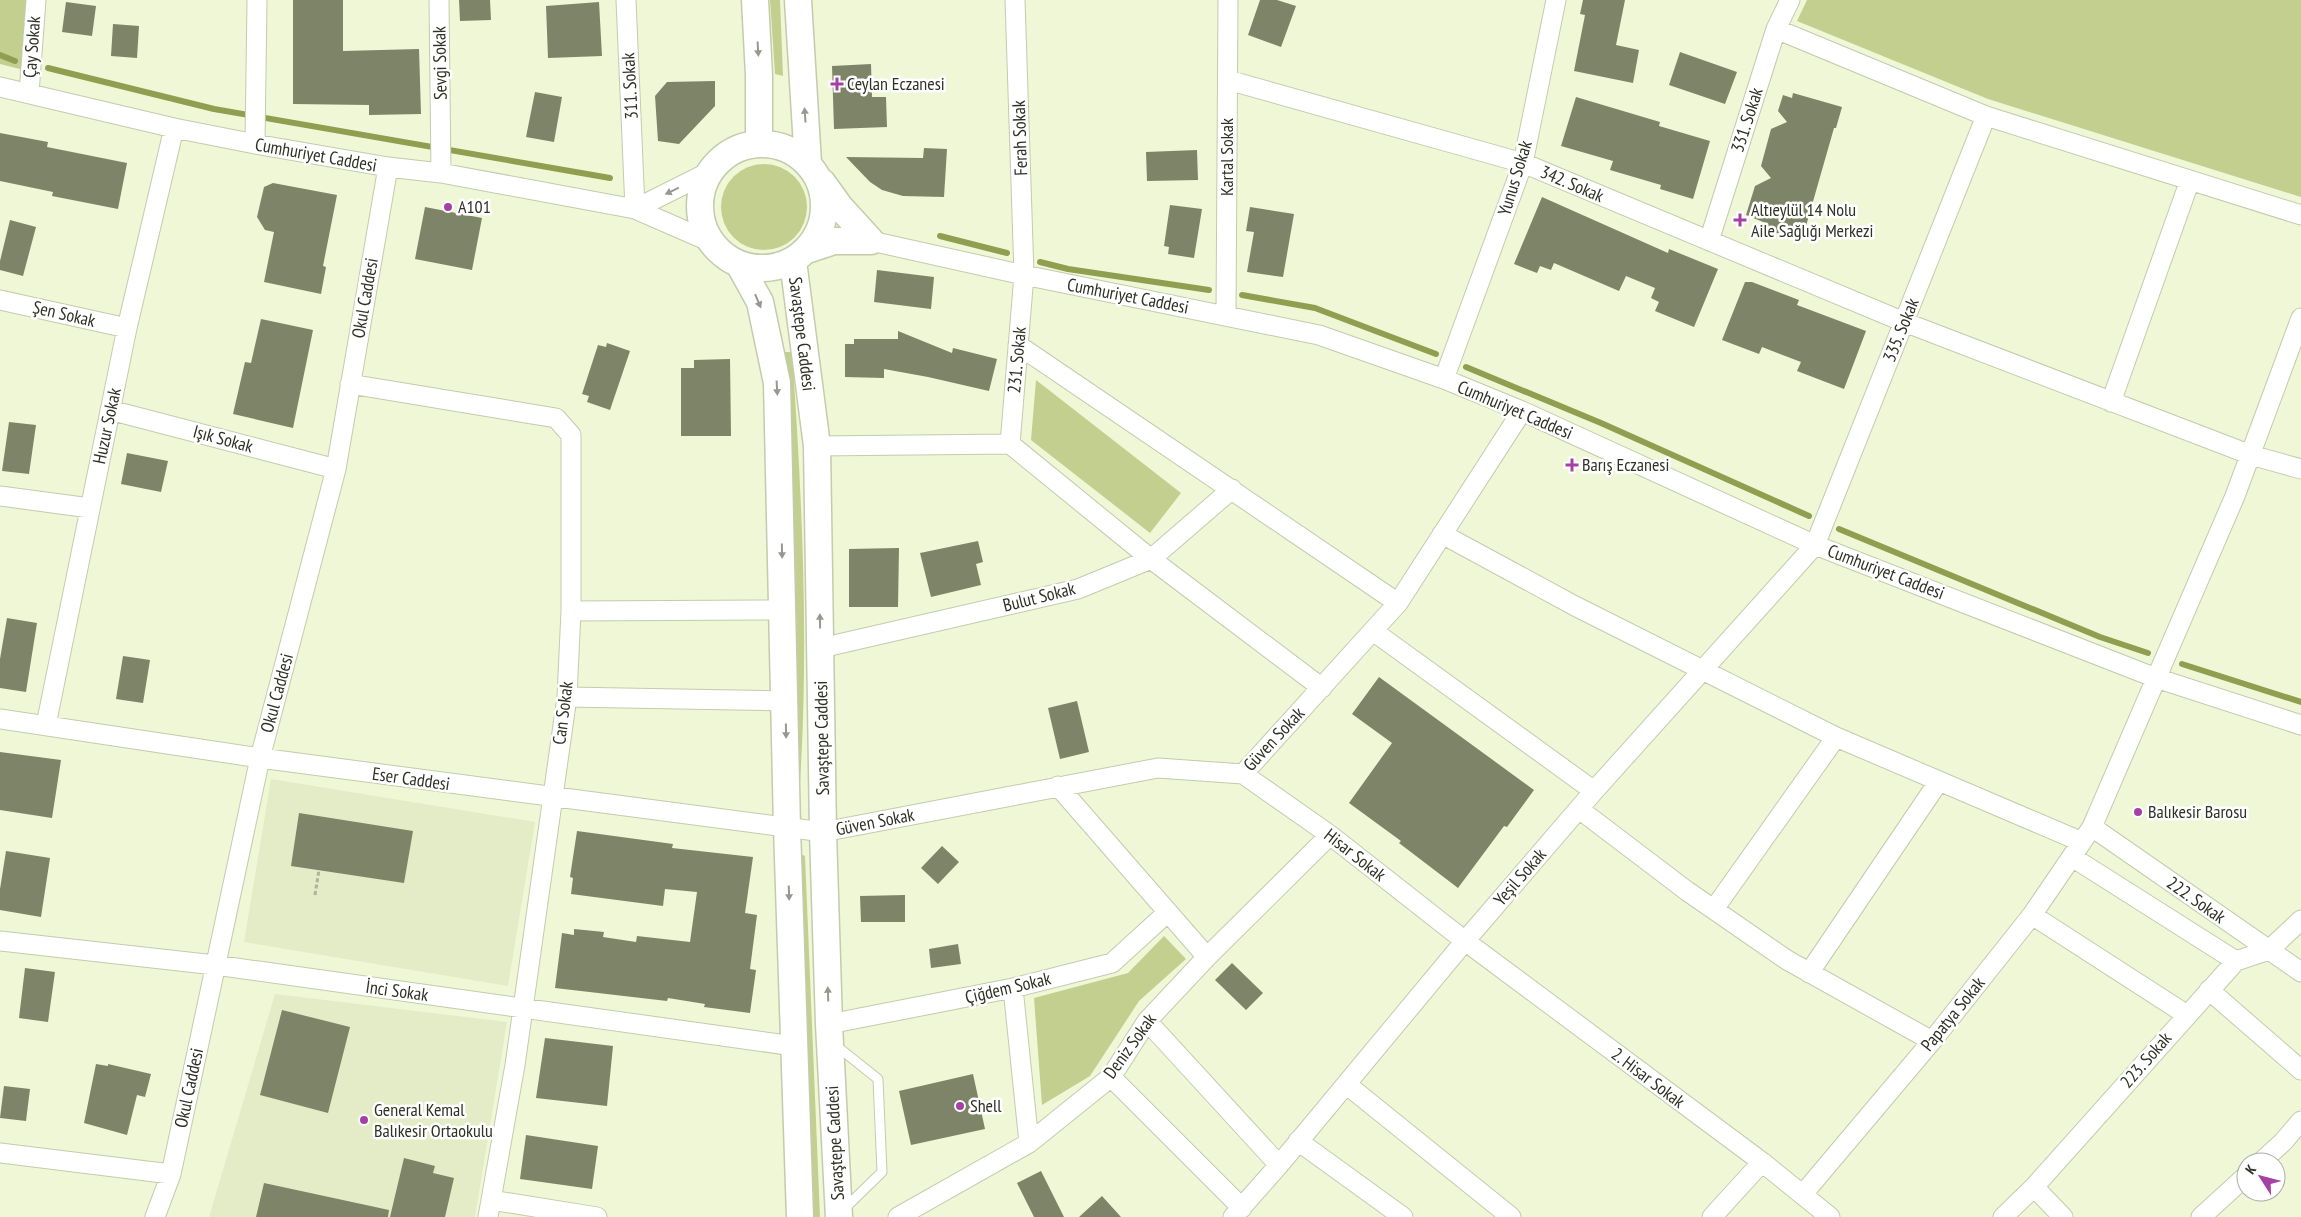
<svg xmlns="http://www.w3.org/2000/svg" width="2301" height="1217" font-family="'PT Sans Narrow',sans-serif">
	<rect width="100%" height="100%" fill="#eff7d7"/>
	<!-- built -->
	<path fill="#e3ecc6" d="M 271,779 L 535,822 L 508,986 L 244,942 Z
		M 275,994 L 507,1022 L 475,1217 L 209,1217 Z"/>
	<!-- green -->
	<path fill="#c2cf8f" d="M 0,0 L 26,0 L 24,70 L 0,64 Z
		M 770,0 L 780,0 L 783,76 L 775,74 Z
		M 1807,0 L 2301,0 L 2301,197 L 1988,99 L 1797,21 Z
		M721 207a43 43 0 1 1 86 0a43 43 0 1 1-86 0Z
		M 785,352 L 792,352 C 802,496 809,640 800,783 Z
		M 1036,380 L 1181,493 L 1150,533 L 1031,440 Z
		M 803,855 L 805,856 L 820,1217 L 814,1217 L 801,856 Z
		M 1164,936 L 1186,959 L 1139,1001 L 1090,1076 L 1042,1105 L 1034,998 L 1128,973 Z"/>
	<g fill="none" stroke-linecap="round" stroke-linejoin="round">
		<!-- stream -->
		<path stroke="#909e50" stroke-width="6" d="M 0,55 L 15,61
			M 48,68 L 214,109 L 610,178
			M 940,236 L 1007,253
			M 1040,262 L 1068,269 L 1209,290
			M 1242,295 L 1315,308 L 1436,354
			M 1466,367 L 1601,423 L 1809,516
			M 1839,529 L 2100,637 L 2148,653
			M 2182,664 L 2301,702"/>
	</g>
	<!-- building -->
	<path fill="#7e8468" d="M 293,0 L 343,0 L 343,51 L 419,49 L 421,114 L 369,115 L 369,105 L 293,104 Z
		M 459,0 L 490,0 L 491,20 L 460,21 Z
		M 1260,0 L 1277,0 L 1296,6 L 1281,47 L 1248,35 Z
		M 1583,0 L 1625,0 L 1616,45 L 1639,50 L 1633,83 L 1574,71 L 1585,15 L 1580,14 Z
		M 66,2 L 96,6 L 92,36 L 62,32 Z
		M 599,2 L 602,56 L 548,58 L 546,6 Z
		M 113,24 L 139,26 L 137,58 L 111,56 Z
		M 1680,52 L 1737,72 L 1725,104 L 1669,85 Z
		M 871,64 L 872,97 L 886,97 L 887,127 L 834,129 L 832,66 Z
		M 715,81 L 715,106 L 679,144 L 658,141 L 655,96 L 667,82 Z
		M 535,92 L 562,97 L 554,142 L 526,137 Z
		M 1793,93 L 1842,107 L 1836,128 L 1834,128 L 1802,240 L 1766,230 L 1768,224 L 1746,215 L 1755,186 L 1771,178 L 1761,166 L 1771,129 L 1787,122 L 1778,111 L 1783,95 L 1792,98 Z
		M 1576,97 L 1660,122 L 1659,126 L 1710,141 L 1693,199 L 1660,189 L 1661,185 L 1610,170 L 1613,161 L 1561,146 Z
		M 0,133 L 48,142 L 47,147 L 127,163 L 118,209 L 52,196 L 53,192 L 0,181 Z
		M 924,148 L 947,149 L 944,197 L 903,196 L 882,190 L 870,182 L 846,157 L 923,158 Z
		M 1197,150 L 1198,180 L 1147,181 L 1146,152 Z
		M 273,183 L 337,195 L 323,266 L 326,267 L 321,294 L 264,282 L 274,232 L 265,230 L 257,217 L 264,187 Z
		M 1542,197 L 1668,253 L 1669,249 L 1718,269 L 1694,327 L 1655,311 L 1659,302 L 1651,298 L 1655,288 L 1626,276 L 1619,291 L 1554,263 L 1551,270 L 1540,266 L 1537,273 L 1514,264 Z
		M 1170,205 L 1202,209 L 1194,258 L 1168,254 L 1169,247 L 1164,246 Z
		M 425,207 L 482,218 L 472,270 L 415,259 Z
		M 1250,207 L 1294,214 L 1283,277 L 1247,272 L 1254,232 L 1246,231 Z
		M 10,220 L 36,227 L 23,276 L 0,270 L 0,261 Z
		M 877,270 L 934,277 L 931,309 L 874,302 Z
		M 1745,282 L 1752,282 L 1799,300 L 1797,305 L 1866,331 L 1844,389 L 1797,371 L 1801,362 L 1762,347 L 1759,354 L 1722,340 Z
		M 261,319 L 313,330 L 293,428 L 233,414 L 245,362 L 251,363 Z
		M 898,331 L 952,353 L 953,348 L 997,359 L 989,391 L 928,377 L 884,369 L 884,378 L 845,377 L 845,344 L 854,344 L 854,339 L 898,339 Z
		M 607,343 L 630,351 L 610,410 L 587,402 L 589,396 L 582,394 L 598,345 L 606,347 Z
		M 730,359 L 731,436 L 681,436 L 681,368 L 694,368 L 694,360 Z
		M 9,422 L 36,425 L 29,474 L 2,471 Z
		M 127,453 L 168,461 L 161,492 L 121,484 Z
		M 978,541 L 983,562 L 976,564 L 981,585 L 931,597 L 920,553 Z
		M 899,548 L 898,607 L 849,607 L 849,549 Z
		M 7,618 L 37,623 L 26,692 L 0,688 L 0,659 Z
		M 123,656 L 150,660 L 143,703 L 116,699 Z
		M 1379,677 L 1534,790 L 1507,827 L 1504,826 L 1458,888 L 1399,843 L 1401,841 L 1349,803 L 1392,743 L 1352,714 Z
		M 1077,701 L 1089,752 L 1060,759 L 1048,708 Z
		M 0,752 L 61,760 L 52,818 L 0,810 Z
		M 299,813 L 413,831 L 404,883 L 291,866 Z
		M 577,831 L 673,844 L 672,848 L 753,857 L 745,913 L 757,915 L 750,969 L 756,970 L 750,1013 L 704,1007 L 705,1004 L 668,998 L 667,1001 L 555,988 L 562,933 L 574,935 L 574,929 L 604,932 L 603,937 L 636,942 L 637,936 L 690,942 L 697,892 L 665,889 L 663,906 L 571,894 L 573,878 L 570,877 Z
		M 942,846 L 959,862 L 938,884 L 921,868 Z
		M 6,851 L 50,858 L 41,917 L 0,910 L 0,889 Z
		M 905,895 L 905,922 L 861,922 L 860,896 Z
		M 958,944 L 961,964 L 931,968 L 929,949 Z
		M 1232,963 L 1263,993 L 1246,1010 L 1215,980 Z
		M 25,968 L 55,972 L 48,1022 L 19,1018 Z
		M 282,1010 L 350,1027 L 328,1113 L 260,1095 Z
		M 545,1038 L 613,1046 L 607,1106 L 536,1098 Z
		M 96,1064 L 108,1066 L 108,1064 L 151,1074 L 145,1097 L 137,1095 L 127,1135 L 84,1123 Z
		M 973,1074 L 985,1129 L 911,1145 L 899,1091 Z
		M 4,1086 L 30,1089 L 26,1121 L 0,1118 Z
		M 526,1135 L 598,1146 L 592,1189 L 520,1179 Z
		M 404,1158 L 435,1166 L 433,1173 L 454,1178 L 445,1217 L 390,1217 Z
		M 1041,1171 L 1064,1217 L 1034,1217 L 1017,1183 Z
		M 264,1183 L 389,1210 L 388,1217 L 256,1217 Z
		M 1102,1196 L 1121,1217 L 1079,1217 Z"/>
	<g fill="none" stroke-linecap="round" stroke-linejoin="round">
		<!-- service casing -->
		<g stroke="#c4cbad" stroke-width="11">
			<path id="service" d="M 834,1044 L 878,1079 L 882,1172 L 844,1209"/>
		</g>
		<!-- minor casing -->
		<g stroke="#c4cbad" stroke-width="21">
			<path id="minor" d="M 439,0 L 441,173
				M 626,0 L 635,209
				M 1776,29 L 1986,116 L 2301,215
				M 1228,80 L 1523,163 L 1904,322 L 2251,455 L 2301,469
				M 0,87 L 174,128 L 255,144 L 388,167 L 441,173 L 635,209 L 711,242
				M 29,93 L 36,0
				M 255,144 L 257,0
				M 635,209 L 709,172
				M 871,241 L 1024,275 L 1319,335 L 1444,379 L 1522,411 L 1815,545 L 2156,678 L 2301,725
				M 1709,241 L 1776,29 L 1790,0
				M 0,300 L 127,328
				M 1226,315 L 1228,0
				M 1018,345 L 1398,603
				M 1444,379 L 1523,163 L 1556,0
				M 350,384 L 556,418 L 571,435 L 571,611 L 567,697 L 515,1065 L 488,1217
				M 2111,402 L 2190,180
				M 110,410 L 336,469
				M 1010,444 L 1024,275 L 1015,0
				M 817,446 L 1010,444 L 1151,559 L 1322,688
				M 0,496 L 90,508
				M 1442,534 L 1575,606 L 1836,737 L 2082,842
				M 571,611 L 783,610
				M 1373,631 L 1594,791
				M 821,648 L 1078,589 L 1151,559 L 1232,489
				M 567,697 L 785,701
				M 0,719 L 260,758 L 823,832 L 1158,768 L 1243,774 L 1398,603 L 1522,411
				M 46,725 L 127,328 L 174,128
				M 1243,774 L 1330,835 L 1465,941 L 1762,1162 L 1830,1217
				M 1058,786 L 1207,957
				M 1579,809 L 1687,891 L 1787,960 L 1932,1041
				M 2092,827 L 2301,972
				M 2072,857 L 2236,961
				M 1714,909 L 1836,737
				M 2032,915 L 2187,1015
				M 0,941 L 215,965 L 794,1046
				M 1809,973 L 1939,781
				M 1013,988 L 1029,1143
				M 2209,990 L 2301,1070
				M 1147,1021 L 1279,1165
				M 829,1024 L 1013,988 L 1112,963 L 1168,912
				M 1111,1077 L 1242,1208
				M 1346,1084 L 1511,1217
				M 1298,1141 L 1403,1217
				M 0,1153 L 171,1174
				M 2261,1162 L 2283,1142 L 2301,1121
				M 2034,1187 L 2063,1217
				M 1803,1194 L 1932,1041 L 2032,915 L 2092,827 L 2235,496 L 2301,318
				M 491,1200 L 597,1217
				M 155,1217 L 171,1174 L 260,758 L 336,469 L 388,167
				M 898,1217 L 1029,1143 L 1111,1077 L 1147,1021 L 1207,957 L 1330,835
				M 1233,1217 L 1279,1165 L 1465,941 L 1594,791 L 1815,545 L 1986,116
				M 1712,1217 L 1762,1162
				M 2003,1217 L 2034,1187 L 2236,961 L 2269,950 L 2301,920
				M 2201,1217 L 2246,1176"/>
		</g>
		<!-- secondary casing -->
		<g stroke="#c4cbad" stroke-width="29">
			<path id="secondary" d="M 755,0 L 759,75 L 759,143
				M 798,0 L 808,163
				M700 206a62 62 0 1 1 124 0a62 62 0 1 1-124 0Z
				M 822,182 L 840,207 L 871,241
				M 807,250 L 834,241 L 871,241
				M 793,261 L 817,446 L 823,832 L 829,1024 L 839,1217
				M 739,264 L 760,302 L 777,383 L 787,828 L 800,1217"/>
		</g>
		<!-- path -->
		<path stroke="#aeb49b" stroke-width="3" stroke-dasharray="4 2.5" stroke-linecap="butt" d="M 315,895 L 319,870"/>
		<!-- service -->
		<use href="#service" stroke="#fff" stroke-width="9"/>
		<!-- minor -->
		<use href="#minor" stroke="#fff" stroke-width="19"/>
		<!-- secondary -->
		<use href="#secondary" stroke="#fff" stroke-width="26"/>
	</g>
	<!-- one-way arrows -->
	<defs><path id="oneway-solid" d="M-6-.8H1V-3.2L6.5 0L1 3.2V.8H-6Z" transform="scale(1.25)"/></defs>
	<g fill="#979892">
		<use href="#oneway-solid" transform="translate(758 49) rotate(87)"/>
		<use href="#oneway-solid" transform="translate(805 115) rotate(-94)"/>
		<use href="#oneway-solid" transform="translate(672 191) rotate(154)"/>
		<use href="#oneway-solid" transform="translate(758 301) rotate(67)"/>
		<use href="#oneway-solid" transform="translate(777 388) rotate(87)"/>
		<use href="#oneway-solid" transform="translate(782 551) rotate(89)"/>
		<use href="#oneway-solid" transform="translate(820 621) rotate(-91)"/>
		<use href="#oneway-solid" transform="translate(786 731) rotate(89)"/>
		<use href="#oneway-solid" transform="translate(789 893) rotate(88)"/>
		<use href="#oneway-solid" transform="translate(828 994) rotate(-92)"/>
	</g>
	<!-- markers -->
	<g fill="#a540a4" stroke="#fff" stroke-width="2">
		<path d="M834.5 76.5h5v5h5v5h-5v5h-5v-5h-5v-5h5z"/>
		<circle cx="448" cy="207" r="5"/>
		<path d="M1737.5 212.5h5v5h5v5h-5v5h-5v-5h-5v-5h5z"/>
		<path d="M1569.5 457.5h5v5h5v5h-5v5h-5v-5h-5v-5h5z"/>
		<circle cx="2138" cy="812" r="5"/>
		<circle cx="960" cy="1106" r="5"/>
		<circle cx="364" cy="1120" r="5"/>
	</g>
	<g text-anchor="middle" stroke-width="5" stroke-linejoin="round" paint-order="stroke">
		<!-- street labels -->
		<g font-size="18" fill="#2f3125" stroke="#fff">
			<text transform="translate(32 47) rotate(-86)" y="6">Çay Sokak</text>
			<text transform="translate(440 63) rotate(-91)" y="6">Sevgi Sokak</text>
			<text transform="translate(630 86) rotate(-93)" y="6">311. Sokak</text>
			<text transform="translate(1747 120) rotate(-72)" y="6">331. Sokak</text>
			<text transform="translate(1020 138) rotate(-92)" y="6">Ferah Sokak</text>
			<text transform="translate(316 155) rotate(10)" y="6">Cumhuriyet Caddesi</text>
			<text transform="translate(1227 157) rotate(-90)" y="6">Kartal Sokak</text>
			<text transform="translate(1515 178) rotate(-73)" y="6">Yunus Sokak</text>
			<text transform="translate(1572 184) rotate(23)" y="6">342. Sokak</text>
			<text transform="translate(1128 296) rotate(11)" y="6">Cumhuriyet Caddesi</text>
			<text transform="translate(365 298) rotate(-80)" y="6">Okul Caddesi</text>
			<text transform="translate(64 314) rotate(13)" y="6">Şen Sokak</text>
			<text transform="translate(1901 330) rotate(-68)" y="6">335. Sokak</text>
			<text transform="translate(802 334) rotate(83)" y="6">Savaştepe Caddesi</text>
			<text transform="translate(1017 360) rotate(-85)" y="6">231. Sokak</text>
			<text transform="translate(1515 410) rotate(23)" y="6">Cumhuriyet Caddesi</text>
			<text transform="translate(107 426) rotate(-78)" y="6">Huzur Sokak</text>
			<text transform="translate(223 439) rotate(15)" y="6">Işık Sokak</text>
			<text transform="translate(1886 572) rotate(21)" y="6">Cumhuriyet Caddesi</text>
			<text transform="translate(1039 597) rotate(-14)" y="6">Bulut Sokak</text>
			<text transform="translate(277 693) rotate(-75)" y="6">Okul Caddesi</text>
			<text transform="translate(563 713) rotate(-83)" y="6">Can Sokak</text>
			<text transform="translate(822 738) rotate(-91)" y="6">Savaştepe Caddesi</text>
			<text transform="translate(1274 739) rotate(-47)" y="6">Güven Sokak</text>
			<text transform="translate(411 779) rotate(8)" y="6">Eser Caddesi</text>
			<text transform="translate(875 822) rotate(-11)" y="6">Güven Sokak</text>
			<text transform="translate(1355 855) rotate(38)" y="6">Hisar Sokak</text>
			<text transform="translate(1520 877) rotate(-49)" y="6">Yeşil Sokak</text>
			<text transform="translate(2196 900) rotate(35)" y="6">222. Sokak</text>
			<text transform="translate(1008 988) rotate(-13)" y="6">Çiğdem Sokak</text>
			<text transform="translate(397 991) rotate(8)" y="6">İnci Sokak</text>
			<text transform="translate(1953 1014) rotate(-51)" y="6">Papatya Sokak</text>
			<text transform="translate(1130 1046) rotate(-54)" y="6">Deniz Sokak</text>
			<text transform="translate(2146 1060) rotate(-49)" y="6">223. Sokak</text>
			<text transform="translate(1648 1078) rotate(37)" y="6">2. Hisar Sokak</text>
			<text transform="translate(189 1088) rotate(-78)" y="6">Okul Caddesi</text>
			<text transform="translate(835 1143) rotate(-93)" y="6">Savaştepe Caddesi</text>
		</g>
		<!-- poi labels -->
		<g font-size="18" fill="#2f3125" stroke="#fff" text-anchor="start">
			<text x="847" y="90">Ceylan Eczanesi</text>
			<text x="458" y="213">A101</text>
			<text x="1751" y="216">Altıeylül 14 Nolu<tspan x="1751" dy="21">Aile Sağlığı Merkezi</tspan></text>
			<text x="1582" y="471">Barış Eczanesi</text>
			<text x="2148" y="818">Balıkesir Barosu</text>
			<text x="970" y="1112">Shell</text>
			<text x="374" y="1116">General Kemal<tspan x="374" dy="21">Balıkesir Ortaokulu</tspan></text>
		</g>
	</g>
	<!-- north arrow -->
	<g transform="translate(2261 1177) rotate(306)"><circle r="24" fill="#ffffff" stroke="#acada8"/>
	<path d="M0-4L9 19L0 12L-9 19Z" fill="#a540a4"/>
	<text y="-8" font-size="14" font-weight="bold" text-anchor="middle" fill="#2f3125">K</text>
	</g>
</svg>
